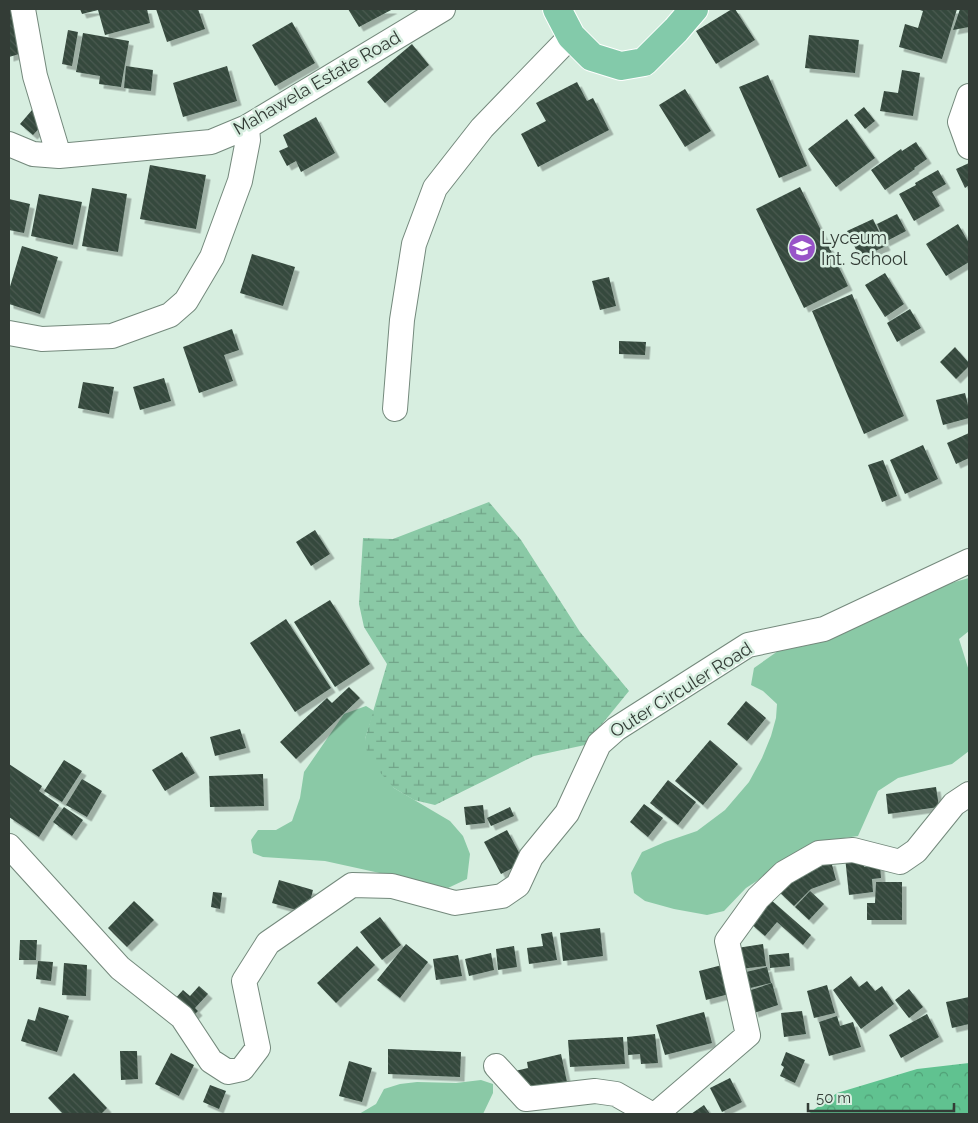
<svg xmlns="http://www.w3.org/2000/svg" width="978" height="1123" font-family="Raleway,sans-serif">
	<defs>
		<pattern id="forest-crowns" width="20" height="18" patternUnits="userSpaceOnUse" patternTransform="scale(1.25)"><rect width="20" height="18" fill="#60c290"/><path d="M2 6a3 3 0 1 1 6 0M12 15a3 3 0 1 1 6 0" fill="none" stroke="#509f76"/></pattern>
		<pattern id="wetland-marsh" width="20" height="14" patternUnits="userSpaceOnUse" patternTransform="scale(1.25)"><rect width="20" height="14" fill="#8ac9a6"/><path d="M1 5h8M5 5V1M11 12h8M15 12V8" fill="none" stroke="#71a488"/></pattern>
		<pattern id="building-back-hatch" width="6" height="6" patternUnits="userSpaceOnUse" patternTransform="scale(1.25)"><rect width="6" height="6" fill="#35483d"/><path d="M-1 5l2 2M0 0l6 6M5-1l2 2" fill="none" stroke="#4a5b51"/></pattern>
		<filter id="shadow"><feDropShadow dx="4.5" dy="4.5" stdDeviation="0" flood-color="#0004"/></filter>
	</defs>
	<rect width="100%" height="100%" fill="#d7eee0"/>
	<!-- green -->
	<path fill="#8ac9a6" d="M 969,578 L 969,631 L 959,639 L 969,671 L 969,751 L 952,764 L 898,778 L 878,791 L 858,836 L 830,840 L 781,865 L 746,888 L 724,911 L 707,915 L 674,909 L 645,901 L 634,893 L 631,873 L 642,852 L 665,842 L 697,831 L 725,810 L 749,782 L 762,758 L 771,736 L 776,718 L 777,704 L 763,691 L 751,685 L 754,668 L 778,651 L 809,645 L 834,637 L 922,591 Z
		M 366,706 L 374,711 L 365,739 L 394,788 L 450,821 L 463,836 L 470,854 L 467,879 L 448,888 L 325,861 L 263,857 L 253,853 L 251,840 L 258,830 L 276,830 L 292,821 L 300,798 L 304,772 L 344,714 Z
		M 481,1080 L 493,1084 L 493,1093 L 483,1114 L 359,1114 L 376,1104 L 384,1089 L 400,1084 L 417,1082 L 456,1083 Z"/>
	<!-- forest -->
	<path fill="url(#forest-crowns)" d="M 969,1063 L 969,1114 L 808,1114 L 837,1093 L 917,1069 Z"/>
	<!-- wetland -->
	<path fill="url(#wetland-marsh)" d="M 489,502 L 521,540 L 580,632 L 629,691 L 585,745 L 534,756 L 435,805 L 414,800 L 394,788 L 368,759 L 365,739 L 387,664 L 364,627 L 359,604 L 363,538 L 393,539 Z"/>
	<!-- building -->
	<path fill="url(#building-back-hatch)" filter="url(#shadow)" d="M 9,9 L 13,9 L 26,52 L 9,57 Z
		M 80,9 L 147,9 L 150,23 L 105,35 L 98,10 L 82,14 Z
		M 156,9 L 198,9 L 205,29 L 167,42 Z
		M 348,9 L 393,9 L 359,27 Z
		M 732,9 L 735,9 L 755,40 L 716,64 L 696,31 Z
		M 917,9 L 957,9 L 942,59 L 899,47 L 905,24 L 918,28 L 923,11 Z
		M 960,9 L 969,9 L 969,27 L 953,30 Z
		M 292,22 L 315,63 L 275,86 L 252,45 Z
		M 68,30 L 78,32 L 72,66 L 62,64 Z
		M 83,33 L 129,41 L 121,87 L 99,84 L 100,76 L 76,72 Z
		M 809,35 L 859,40 L 855,73 L 805,68 Z
		M 412,44 L 429,65 L 385,103 L 367,82 Z
		M 126,66 L 153,70 L 151,91 L 124,88 Z
		M 227,66 L 237,101 L 183,117 L 173,83 Z
		M 902,70 L 920,73 L 913,116 L 880,111 L 884,91 L 898,93 Z
		M 768,75 L 807,166 L 779,178 L 739,87 Z
		M 577,82 L 587,101 L 593,98 L 609,130 L 538,167 L 521,134 L 546,121 L 536,103 Z
		M 685,89 L 711,131 L 685,147 L 659,105 Z
		M 864,107 L 875,121 L 865,129 L 854,115 Z
		M 32,110 L 46,121 L 33,135 L 20,124 Z
		M 316,117 L 335,153 L 301,172 L 296,161 L 287,166 L 279,151 L 288,147 L 283,135 Z
		M 847,119 L 875,158 L 836,187 L 808,149 Z
		M 916,142 L 927,159 L 914,168 L 915,169 L 885,190 L 871,170 L 901,149 L 902,151 Z
		M 969,163 L 969,185 L 965,188 L 956,169 Z
		M 150,165 L 206,175 L 196,229 L 140,219 Z
		M 938,170 L 946,184 L 932,192 L 940,206 L 914,221 L 899,194 L 916,185 L 915,183 Z
		M 800,187 L 848,286 L 804,308 L 756,209 Z
		M 92,188 L 127,194 L 118,252 L 82,246 Z
		M 39,194 L 82,202 L 73,245 L 31,236 Z
		M 9,199 L 30,204 L 24,233 L 9,230 Z
		M 897,214 L 906,231 L 885,242 L 877,224 Z
		M 873,219 L 886,246 L 860,258 L 847,231 Z
		M 958,224 L 969,243 L 969,262 L 946,276 L 926,244 Z
		M 22,246 L 58,257 L 40,314 L 9,304 L 9,290 Z
		M 252,254 L 295,267 L 283,306 L 240,293 Z
		M 885,273 L 904,304 L 885,317 L 865,285 Z
		M 609,277 L 616,306 L 600,310 L 592,281 Z
		M 852,294 L 904,416 L 864,434 L 812,311 Z
		M 910,309 L 921,328 L 897,342 L 887,323 Z
		M 232,329 L 239,350 L 224,355 L 233,381 L 199,393 L 183,347 Z
		M 619,341 L 646,342 L 645,355 L 619,354 Z
		M 955,347 L 969,363 L 969,366 L 956,379 L 940,362 Z
		M 164,378 L 171,401 L 140,410 L 133,387 Z
		M 83,382 L 114,387 L 109,414 L 78,408 Z
		M 965,393 L 969,409 L 969,418 L 943,425 L 936,400 Z
		M 969,433 L 969,458 L 956,464 L 947,443 Z
		M 923,445 L 938,479 L 905,494 L 890,460 Z
		M 883,460 L 897,496 L 882,502 L 868,465 Z
		M 315,530 L 330,554 L 311,566 L 296,542 Z
		M 330,600 L 370,664 L 335,687 L 294,622 Z
		M 286,619 L 331,688 L 295,712 L 250,643 Z
		M 349,687 L 360,698 L 296,759 L 280,742 L 327,698 L 332,703 Z
		M 746,701 L 766,718 L 747,741 L 727,724 Z
		M 240,729 L 246,748 L 215,756 L 210,737 Z
		M 710,740 L 738,764 L 703,805 L 675,781 Z
		M 182,752 L 195,773 L 165,791 L 152,770 Z
		M 64,760 L 82,771 L 62,802 L 44,791 Z
		M 9,764 L 42,786 L 39,791 L 59,805 L 39,837 L 9,817 Z
		M 263,774 L 264,806 L 210,807 L 209,776 Z
		M 82,779 L 102,791 L 87,817 L 66,805 Z
		M 668,780 L 696,802 L 678,825 L 650,803 Z
		M 936,787 L 939,807 L 888,814 L 886,794 Z
		M 644,804 L 663,818 L 648,837 L 630,822 Z
		M 483,805 L 485,823 L 466,825 L 464,807 Z
		M 64,807 L 83,820 L 72,836 L 53,822 Z
		M 510,807 L 514,816 L 491,826 L 487,818 Z
		M 507,830 L 524,862 L 501,874 L 484,842 Z
		M 863,855 L 864,867 L 880,865 L 881,878 L 872,879 L 873,892 L 849,895 L 845,857 Z
		M 831,861 L 836,880 L 811,889 L 794,906 L 779,892 L 799,871 Z
		M 279,880 L 313,890 L 307,913 L 272,903 Z
		M 876,882 L 902,882 L 902,920 L 867,920 L 867,903 L 875,903 Z
		M 810,891 L 824,904 L 809,920 L 795,907 Z
		M 213,892 L 222,893 L 220,909 L 211,907 Z
		M 770,899 L 811,935 L 803,945 L 777,922 L 765,936 L 750,923 Z
		M 134,901 L 154,920 L 127,947 L 108,928 Z
		M 380,917 L 401,945 L 382,960 L 360,932 Z
		M 600,928 L 603,956 L 563,961 L 560,933 Z
		M 552,932 L 557,960 L 529,964 L 527,948 L 543,946 L 541,934 Z
		M 20,940 L 37,940 L 36,960 L 19,960 Z
		M 406,944 L 428,962 L 400,998 L 377,980 Z
		M 763,944 L 766,966 L 740,969 L 737,948 Z
		M 357,946 L 375,965 L 336,1003 L 317,983 Z
		M 514,946 L 517,967 L 498,970 L 496,949 Z
		M 491,953 L 494,970 L 469,976 L 465,959 Z
		M 789,953 L 790,966 L 770,968 L 769,955 Z
		M 458,955 L 462,976 L 436,980 L 433,959 Z
		M 38,961 L 53,962 L 51,981 L 36,979 Z
		M 64,963 L 87,965 L 86,996 L 62,995 Z
		M 722,965 L 729,994 L 706,1000 L 699,971 Z
		M 767,967 L 771,983 L 746,989 L 742,973 Z
		M 851,976 L 859,987 L 867,981 L 875,991 L 882,986 L 894,1004 L 861,1029 L 833,990 Z
		M 772,983 L 778,1005 L 754,1013 L 748,991 Z
		M 827,985 L 835,1013 L 814,1018 L 807,991 Z
		M 199,986 L 208,994 L 195,1008 L 198,1011 L 190,1019 L 172,1002 L 183,990 L 190,996 Z
		M 909,989 L 923,1007 L 909,1018 L 895,1000 Z
		M 969,997 L 969,1024 L 952,1028 L 946,1002 Z
		M 39,1007 L 69,1016 L 57,1052 L 21,1041 L 28,1019 L 35,1021 Z
		M 802,1011 L 806,1034 L 784,1037 L 781,1013 Z
		M 704,1012 L 712,1043 L 665,1055 L 656,1025 Z
		M 927,1014 L 939,1037 L 901,1058 L 889,1035 Z
		M 837,1016 L 840,1026 L 853,1022 L 861,1047 L 829,1056 L 819,1022 Z
		M 655,1034 L 658,1063 L 641,1064 L 640,1054 L 628,1055 L 627,1037 Z
		M 623,1037 L 625,1064 L 570,1067 L 568,1040 Z
		M 388,1049 L 461,1052 L 460,1077 L 388,1074 Z
		M 120,1051 L 137,1051 L 138,1079 L 121,1080 Z
		M 786,1052 L 805,1060 L 795,1083 L 780,1076 L 784,1067 L 781,1065 Z
		M 171,1053 L 194,1065 L 179,1096 L 155,1084 Z
		M 561,1054 L 567,1082 L 541,1088 L 518,1082 L 515,1071 L 528,1068 L 527,1062 Z
		M 349,1061 L 372,1068 L 362,1102 L 339,1096 Z
		M 74,1073 L 107,1108 L 101,1114 L 63,1114 L 48,1098 Z
		M 730,1078 L 742,1102 L 722,1112 L 710,1088 Z
		M 210,1085 L 226,1091 L 219,1109 L 203,1102 Z
		M 704,1105 L 710,1114 L 691,1114 Z"/>
	<g fill="none" stroke-linecap="round" stroke-linejoin="round">
		<!-- minor casing -->
		<g stroke="#74897c" stroke-width="26">
			<path id="minor" d="M 23,9 L 35,76 L 59,156
				M 969,96 L 960,122 L 969,147
				M 9,144 L 33,154 L 59,156 L 211,142 L 247,127 L 443,9
				M 9,333 L 42,339 L 112,336 L 170,315 L 186,301 L 212,257 L 240,181 L 248,140 L 247,127
				M 395,409 L 402,320 L 414,244 L 435,188 L 482,128 L 571,36
				M 9,846 L 120,968 L 182,1017 L 211,1061 L 228,1072 L 242,1069 L 258,1048 L 244,981 L 268,943 L 352,885 L 392,886 L 455,903 L 502,896 L 518,885 L 531,857 L 567,813 L 599,744 L 616,729 L 748,645 L 824,629 L 969,561
				M 496,1066 L 526,1099 L 595,1091 L 616,1094 L 651,1114
				M 656,1114 L 748,1035 L 727,941 L 758,898 L 784,873 L 819,853 L 853,850 L 900,862 L 916,851 L 954,804 L 969,794"/>
		</g>
		<!-- major casing -->
		<g stroke="#fff" stroke-width="30">
			<path id="major" d="M 557,9 L 571,36 L 592,57 L 621,66 L 644,62 L 676,30 L 694,9"/>
		</g>
		<!-- minor -->
		<use href="#minor" stroke="#fff" stroke-width="24"/>
		<!-- major -->
		<use href="#major" stroke="#83caaa" stroke-width="28"/>
	</g>
	<!-- icons -->
	<defs>
		<g id="school-disc" transform="scale(1.4375)"><circle r="9.5" fill="#9853c8" stroke="#d7eee0"/><path d="M0-5L7-2L0 1L-7-2ZM-4 1L0 2.5L4 1V4Q0 6-4 4Z" fill="#fff"/></g>
	</defs>
	<g fill-rule="evenodd">
		<use href="#school-disc" x="802" y="248"/>
	</g>
	<g text-anchor="middle" stroke-width="5" stroke-linejoin="round" paint-order="stroke">
		<!-- street labels -->
		<g font-size="18" fill="#333c36" stroke="#d7eee0">
			<text transform="translate(317 83) rotate(-30)" y="6">Mahawela Estate Road</text>
			<text transform="translate(681 690) rotate(-32)" y="6">Outer Circuler Road</text>
		</g>
		<!-- poi labels -->
		<g font-size="18" fill="#333c36" stroke="#d7eee0" text-anchor="start">
			<text x="821" y="244">Lyceum<tspan x="821" dy="21">Int. School</tspan></text>
		</g>
	</g>
	<!-- border -->
	<rect width="978" height="1123" fill="none" stroke="#333c36" stroke-width="20"/>
	<!-- scale -->
	<path d="M808 1103v8h146v-8" fill="none" stroke="#333c36" stroke-width="2.5"/>
	<text x="816" y="1103" font-size="15" fill="#333c36" stroke="#d7eee0" stroke-width="4" paint-order="stroke">50 m</text>
</svg>
